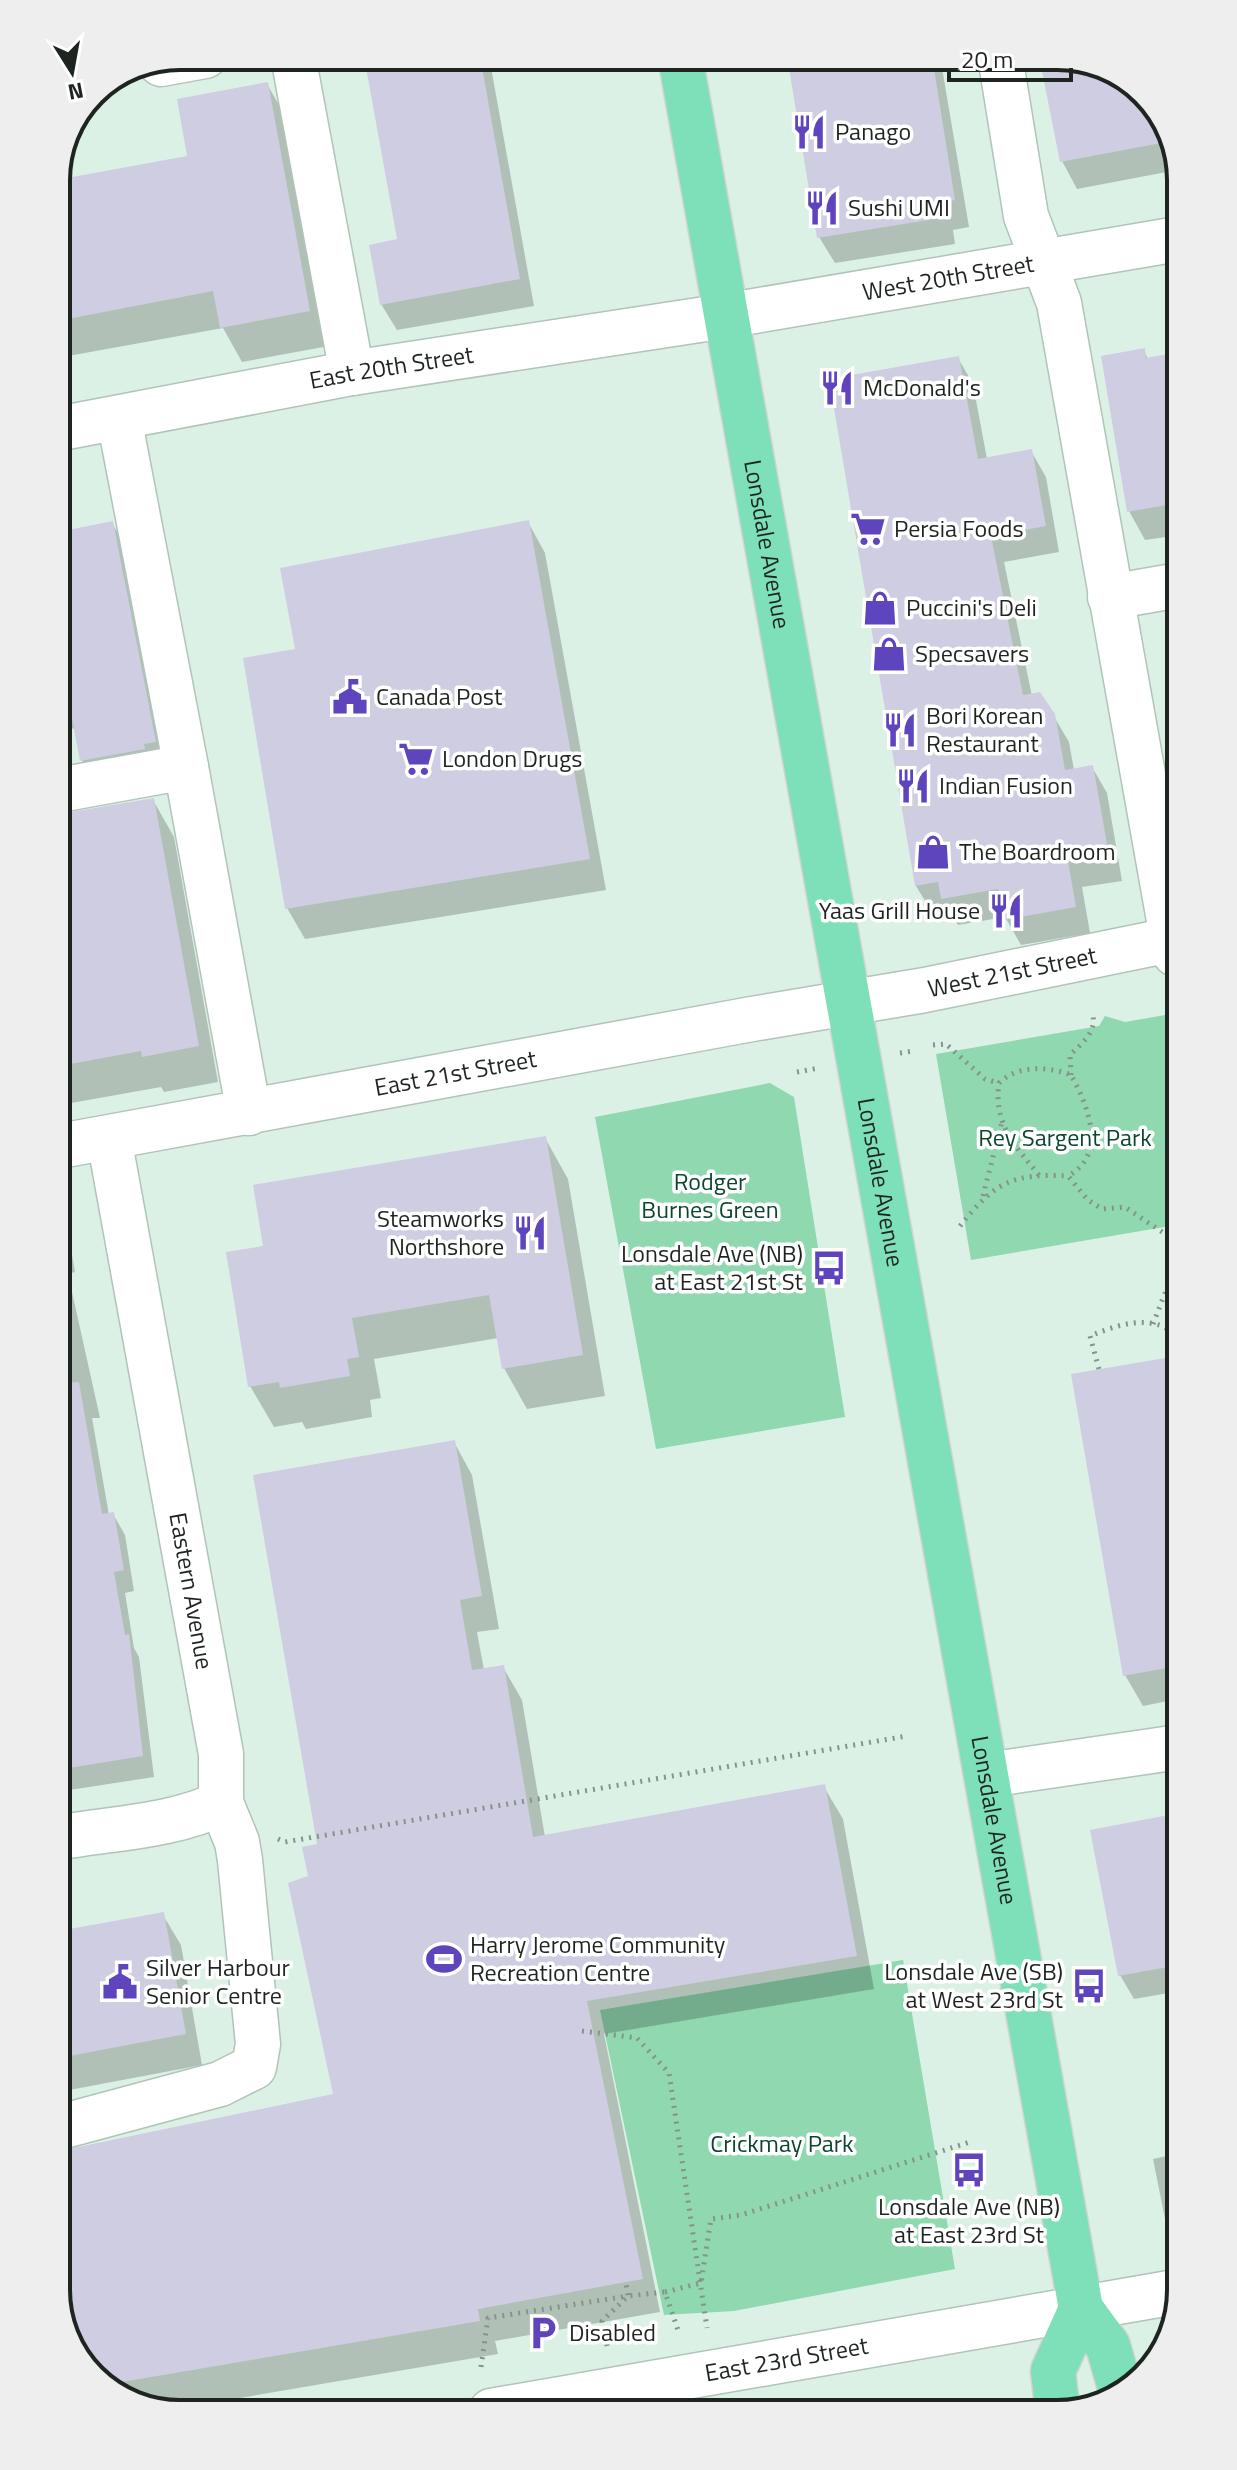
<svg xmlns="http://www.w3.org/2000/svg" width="1237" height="2470" font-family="'Titillium Web',sans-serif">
	<rect width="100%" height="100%" fill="#dcf1e5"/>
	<!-- green -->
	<path fill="#90d8b0" d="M 1171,1014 L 1176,1038 L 1176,1225 L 971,1260 L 936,1054 L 1099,1026 L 1105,1016 L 1125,1022 Z
		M 770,1083 L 794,1097 L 845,1417 L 656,1449 L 595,1117 Z
		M 903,1960 L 955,2269 L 734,2311 L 664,2315 L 600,2010 Z"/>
	<!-- shadow -->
	<path fill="#0003" d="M 366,56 L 489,56 L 534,306 L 397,330 L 381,304 L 399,241 Z
		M 784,56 L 940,56 L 969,227 L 953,230 L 955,244 L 835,263 L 819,237 L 792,71 Z
		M 1066,56 L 1132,81 L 1172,133 L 1172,171 L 1077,189 L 1062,161 Z
		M 267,84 L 287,119 L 329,346 L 242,362 L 223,328 L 57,358 L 56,182 L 190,157 Z
		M 1144,351 L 1148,359 L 1173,355 L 1173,536 L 1145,540 L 1129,511 Z
		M 958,358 L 973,384 L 987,459 L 1031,451 L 1046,477 L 1059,552 L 1004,562 L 1032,696 L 1053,715 L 1069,742 L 1074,770 L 1092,767 L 1107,793 L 1122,881 L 1082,887 L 1090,933 L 1021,945 L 1005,917 L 958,925 L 949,909 L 932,912 L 916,886 Z
		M 528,522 L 545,553 L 606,890 L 305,939 L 287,908 L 298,650 Z
		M 112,523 L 129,553 L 171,771 L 99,789 L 82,760 L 76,728 L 60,731 L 59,728 L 58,534 Z
		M 153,800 L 174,837 L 218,1082 L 164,1092 L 161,1087 L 60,1105 L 59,953 L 68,952 L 59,902 L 59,816 Z
		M 545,1138 L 568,1179 L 605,1396 L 527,1409 L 504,1368 L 498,1338 L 374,1359 L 381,1398 L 370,1400 L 372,1417 L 306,1429 L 302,1422 L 274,1427 L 250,1386 L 265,1248 Z
		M 61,1229 L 70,1244 L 75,1272 L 68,1274 L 100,1418 L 92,1418 L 109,1515 L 113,1514 L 125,1535 L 134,1591 L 125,1593 L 134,1648 L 139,1657 L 154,1777 L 63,1791 Z
		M 1177,1358 L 1178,1699 L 1143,1706 L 1125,1675 Z
		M 454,1442 L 472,1475 L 499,1629 L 477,1632 L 484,1670 L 503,1667 L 522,1700 L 545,1837 L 824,1787 L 843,1819 L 874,1989 L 604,2034 L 660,2312 L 495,2341 L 498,2354 L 163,2411 L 111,2393 L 65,2337 L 336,2096 L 310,1877 Z
		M 1179,1815 L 1180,1991 L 1134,1999 L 1120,1975 Z
		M 163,1915 L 181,1945 L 202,2065 L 64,2091 L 64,1932 Z
		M 1180,2153 L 1181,2244 L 1176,2245 L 1167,2229 L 1153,2159 Z"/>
	<!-- building -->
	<path fill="#cecde1" d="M 364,56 L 480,56 L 520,279 L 380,305 L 369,245 L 397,239 Z
		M 787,56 L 932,56 L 955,200 L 939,203 L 941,218 L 817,238 Z
		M 1039,56 L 1066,56 L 1132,81 L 1172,133 L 1172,141 L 1060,162 Z
		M 268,82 L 310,311 L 220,328 L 213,291 L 57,321 L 56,180 L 187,156 L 177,99 Z
		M 1145,348 L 1146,358 L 1173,353 L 1173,504 L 1127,512 L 1101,356 Z
		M 959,356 L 978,459 L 1032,449 L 1046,526 L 991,536 L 1023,695 L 1040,692 L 1055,714 L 1065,770 L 1093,765 L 1109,855 L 1068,861 L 1076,907 L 1004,920 L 998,889 L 941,899 L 938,882 L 915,886 L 829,379 Z
		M 529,520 L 590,859 L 285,909 L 243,658 L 295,649 L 280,568 Z
		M 113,521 L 156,742 L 144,744 L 145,749 L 80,761 L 68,698 L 58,699 L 58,532 Z
		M 154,798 L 199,1046 L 142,1057 L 141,1051 L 60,1066 L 59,951 L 66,950 L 59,914 L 59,814 Z
		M 546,1136 L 583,1355 L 502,1369 L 489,1295 L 352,1318 L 359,1357 L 347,1359 L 350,1376 L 280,1388 L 279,1382 L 248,1387 L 226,1252 L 263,1246 L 253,1185 Z
		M 1177,1356 L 1178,1666 L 1123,1676 L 1071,1374 Z
		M 79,1382 L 102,1514 L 114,1512 L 124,1570 L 114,1572 L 125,1635 L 129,1634 L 143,1756 L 63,1769 L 61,1383 Z
		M 455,1440 L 482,1596 L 460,1600 L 472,1670 L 504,1665 L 533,1837 L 825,1784 L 857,1956 L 587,2001 L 643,2279 L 478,2309 L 480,2321 L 104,2385 L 65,2337 L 64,2150 L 333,2094 L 288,1883 L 308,1876 L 302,1847 L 317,1844 L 253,1475 Z
		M 1179,1813 L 1180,1965 L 1118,1976 L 1090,1830 Z
		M 164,1912 L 186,2034 L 64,2057 L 64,1930 Z"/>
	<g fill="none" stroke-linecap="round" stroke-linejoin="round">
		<!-- minor casing -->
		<g stroke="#b0c4b8" stroke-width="47">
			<g id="minor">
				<path d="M 293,56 L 352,373"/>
				<path d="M 1000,56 L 1026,216 L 1059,303 L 1175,954"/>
				<path d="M 161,64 L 205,56"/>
				<path id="s1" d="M 57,429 L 352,373 L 725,316 L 1172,240"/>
				<path d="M 1110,597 L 1174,586"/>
				<path d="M 186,767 L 249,1113"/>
				<path d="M 59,790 L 186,767 L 119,418"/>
				<path id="s2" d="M 60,1146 L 752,1019 L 925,990 L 1175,939"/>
				<path d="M 987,1775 L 1179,1747"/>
				<path d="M 63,1837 C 114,1828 175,1826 221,1803"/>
				<path d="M 64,2126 L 220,2084 L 254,2067 L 258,2044 L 240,1860 L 237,1842 L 221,1803 L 221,1754 L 109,1138"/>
				<path id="s3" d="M 491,2411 L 1181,2291"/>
			</g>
		</g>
		<!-- major casing -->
		<g stroke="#d2d3d3" stroke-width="47">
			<g id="major">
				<path id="s4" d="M 680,56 L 1081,2309 L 1108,2346 L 1121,2391"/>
				<path d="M 1057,2405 L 1053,2371 L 1081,2309"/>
			</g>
		</g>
		<!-- path -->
		<path stroke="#85948b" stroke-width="5" stroke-dasharray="2 6" stroke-linecap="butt" d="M 1166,1002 L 1175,1001
			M 933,1045 L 946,1044 L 985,1079 L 998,1083
			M 900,1053 L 914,1051
			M 797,1072 L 819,1068
			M 1071,1075 L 1070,1055 C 1081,1044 1096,1033 1093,1016
			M 1039,1175 C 1016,1147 993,1124 999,1083 C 1017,1065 1048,1066 1071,1075 C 1088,1106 1108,1154 1068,1176
			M 983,1196 L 1002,1121
			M 960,1226 C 995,1182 1012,1173 1068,1176 L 1088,1200 L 1102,1209 L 1125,1207 L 1177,1242
			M 1153,1324 L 1174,1270 L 1177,1248
			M 1099,1369 L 1090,1336 C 1117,1325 1152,1312 1177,1336
			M 278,1839 L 285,1842 L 907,1736
			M 582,2031 L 637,2038 L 669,2073 L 707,2328
			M 665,2292 L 701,2283 L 711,2219 L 741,2215 L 973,2141
			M 607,2346 L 602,2321 L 628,2296 L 665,2292 L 679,2333
			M 481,2367 L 488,2318 L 628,2296 L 626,2283"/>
		<!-- minor -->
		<use href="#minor" stroke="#fff" stroke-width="44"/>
		<!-- major -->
		<use href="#major" stroke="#7de0b8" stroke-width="44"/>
	</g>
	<!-- icons -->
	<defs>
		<g id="restaurant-bare" transform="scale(2.76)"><path d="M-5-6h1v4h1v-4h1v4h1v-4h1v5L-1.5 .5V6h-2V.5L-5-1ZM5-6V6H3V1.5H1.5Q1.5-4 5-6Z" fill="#5e45be" stroke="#fff" stroke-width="2.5" paint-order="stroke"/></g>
		<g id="supermarket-bare" transform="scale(2.76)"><path d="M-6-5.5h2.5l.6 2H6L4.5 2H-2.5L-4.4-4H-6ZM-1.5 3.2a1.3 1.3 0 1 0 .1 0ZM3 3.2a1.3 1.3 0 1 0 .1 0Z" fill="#5e45be" stroke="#fff" stroke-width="2.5" paint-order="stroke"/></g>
		<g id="shop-bare" transform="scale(2.76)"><path d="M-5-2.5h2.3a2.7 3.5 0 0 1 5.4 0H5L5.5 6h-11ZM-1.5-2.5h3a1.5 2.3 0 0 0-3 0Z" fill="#5e45be" stroke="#fff" stroke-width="2.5" paint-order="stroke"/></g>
		<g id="civic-bare" transform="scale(2.76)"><path d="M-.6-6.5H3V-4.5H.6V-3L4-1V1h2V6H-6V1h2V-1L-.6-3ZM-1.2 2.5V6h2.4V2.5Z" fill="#5e45be" stroke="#fff" stroke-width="2.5" paint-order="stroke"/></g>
		<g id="bus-bare" transform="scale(2.76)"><path d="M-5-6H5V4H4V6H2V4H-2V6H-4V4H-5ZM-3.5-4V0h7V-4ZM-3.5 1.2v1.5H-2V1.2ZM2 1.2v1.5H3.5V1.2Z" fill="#5e45be" stroke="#fff" stroke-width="2.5" paint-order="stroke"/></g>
		<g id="stadium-bare" transform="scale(2.76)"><path d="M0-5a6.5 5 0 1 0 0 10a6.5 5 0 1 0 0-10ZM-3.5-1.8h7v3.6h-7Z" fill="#5e45be" stroke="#fff" stroke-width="2.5" paint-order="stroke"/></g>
		<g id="parking-bare" transform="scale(2.76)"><path d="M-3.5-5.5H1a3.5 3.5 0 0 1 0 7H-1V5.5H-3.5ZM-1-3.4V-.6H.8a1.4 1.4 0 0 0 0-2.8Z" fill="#5e45be" stroke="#fff" stroke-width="2.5" paint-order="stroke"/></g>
	</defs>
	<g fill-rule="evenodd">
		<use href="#restaurant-bare" x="809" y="132"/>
		<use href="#restaurant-bare" x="822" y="208"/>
		<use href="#restaurant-bare" x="837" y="388"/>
		<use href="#supermarket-bare" x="868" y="529"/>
		<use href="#shop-bare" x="880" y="608"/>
		<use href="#shop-bare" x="889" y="654"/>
		<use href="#civic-bare" x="350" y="697"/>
		<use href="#restaurant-bare" x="900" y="730"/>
		<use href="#supermarket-bare" x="416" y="759"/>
		<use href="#restaurant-bare" x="913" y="786"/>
		<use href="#shop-bare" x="933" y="852"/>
		<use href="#restaurant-bare" x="1006" y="911"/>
		<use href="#restaurant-bare" x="530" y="1233"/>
		<use href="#bus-bare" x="829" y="1268"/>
		<use href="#stadium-bare" x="444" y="1959"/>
		<use href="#civic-bare" x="120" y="1982"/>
		<use href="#bus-bare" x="1089" y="1986"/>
		<use href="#bus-bare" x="969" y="2170"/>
		<use href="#parking-bare" x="543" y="2333"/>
	</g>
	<g text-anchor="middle" stroke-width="7" stroke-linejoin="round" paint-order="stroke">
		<!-- poi labels -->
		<g font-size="24" fill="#1e2521" stroke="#fff" text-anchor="start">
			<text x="835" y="140">Panago</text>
			<text x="848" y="216">Sushi UMI</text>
			<text x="863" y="396">McDonald's</text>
			<text x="894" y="537">Persia Foods</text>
			<text x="906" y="616">Puccini's Deli</text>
			<text x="915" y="662">Specsavers</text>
			<text x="376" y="705">Canada Post</text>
			<text x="926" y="724">Bori Korean<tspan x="926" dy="28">Restaurant</tspan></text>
			<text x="442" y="767">London Drugs</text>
			<text x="939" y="794">Indian Fusion</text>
			<text x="959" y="860">The Boardroom</text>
			<text x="980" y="919" text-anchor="end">Yaas Grill House</text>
			<text x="504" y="1227" text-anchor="end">Steamworks<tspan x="504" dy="28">Northshore</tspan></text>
			<text x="803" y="1262" text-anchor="end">Lonsdale Ave (NB)<tspan x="803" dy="28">at East 21st St</tspan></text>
			<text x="470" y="1953">Harry Jerome Community<tspan x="470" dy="28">Recreation Centre</tspan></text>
			<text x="146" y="1976">Silver Harbour<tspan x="146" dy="28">Senior Centre</tspan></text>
			<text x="1063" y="1980" text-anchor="end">Lonsdale Ave (SB)<tspan x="1063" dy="28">at West 23rd St</tspan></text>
			<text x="969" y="2215" text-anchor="middle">Lonsdale Ave (NB)<tspan x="969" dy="28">at East 23rd St</tspan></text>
			<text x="569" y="2341">Disabled</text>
		</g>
		<!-- street labels -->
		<g font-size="24" fill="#1e2521" stroke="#fff">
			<text dy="8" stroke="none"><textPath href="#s1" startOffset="904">West 20th Street</textPath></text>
			<text dy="8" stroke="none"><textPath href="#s1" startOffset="340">East 20th Street</textPath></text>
			<text dy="8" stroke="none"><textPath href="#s4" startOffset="496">Lonsdale Avenue</textPath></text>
			<text dy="8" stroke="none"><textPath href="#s2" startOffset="968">West 21st Street</textPath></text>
			<text dy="8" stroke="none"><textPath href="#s2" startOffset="402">East 21st Street</textPath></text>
			<text dy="8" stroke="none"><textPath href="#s4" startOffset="1144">Lonsdale Avenue</textPath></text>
			<text transform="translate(191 1591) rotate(80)" y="8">Eastern Avenue</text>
			<text dy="8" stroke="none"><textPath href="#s4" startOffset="1792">Lonsdale Avenue</textPath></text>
			<text dy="8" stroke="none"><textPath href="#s3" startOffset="300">East 23rd Street</textPath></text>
		</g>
		<!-- park labels -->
		<g font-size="24" fill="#0c462d" stroke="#fff">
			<text x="1065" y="1146">Rey Sargent Park</text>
			<text x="710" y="1190">Rodger<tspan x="710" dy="28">Burnes Green</tspan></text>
			<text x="782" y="2152">Crickmay Park</text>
		</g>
	</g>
	<!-- crop -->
	<path d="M0 0H1237V2470H0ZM180 70H1057A110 110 0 0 1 1167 180V2290A110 110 0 0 1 1057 2400H180A110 110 0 0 1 70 2290V180A110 110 0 0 1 180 70Z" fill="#edeeed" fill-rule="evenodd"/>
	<path fill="none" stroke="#1e2521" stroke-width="4" d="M180 70H1057A110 110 0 0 1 1167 180V2290A110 110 0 0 1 1057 2400H180A110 110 0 0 1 70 2290V180A110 110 0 0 1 180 70Z"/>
	<!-- north arrow -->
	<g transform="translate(72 72) rotate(169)" stroke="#ffffff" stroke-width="6" paint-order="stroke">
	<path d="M0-6L14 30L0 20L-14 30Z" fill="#1e2521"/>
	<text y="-12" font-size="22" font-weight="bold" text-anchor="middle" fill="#1e2521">N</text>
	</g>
	<!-- scale -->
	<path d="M949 68v12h122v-12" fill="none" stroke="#1e2521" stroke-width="4"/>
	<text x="961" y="68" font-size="24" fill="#1e2521" stroke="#ffffff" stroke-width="6" paint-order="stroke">20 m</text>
</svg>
